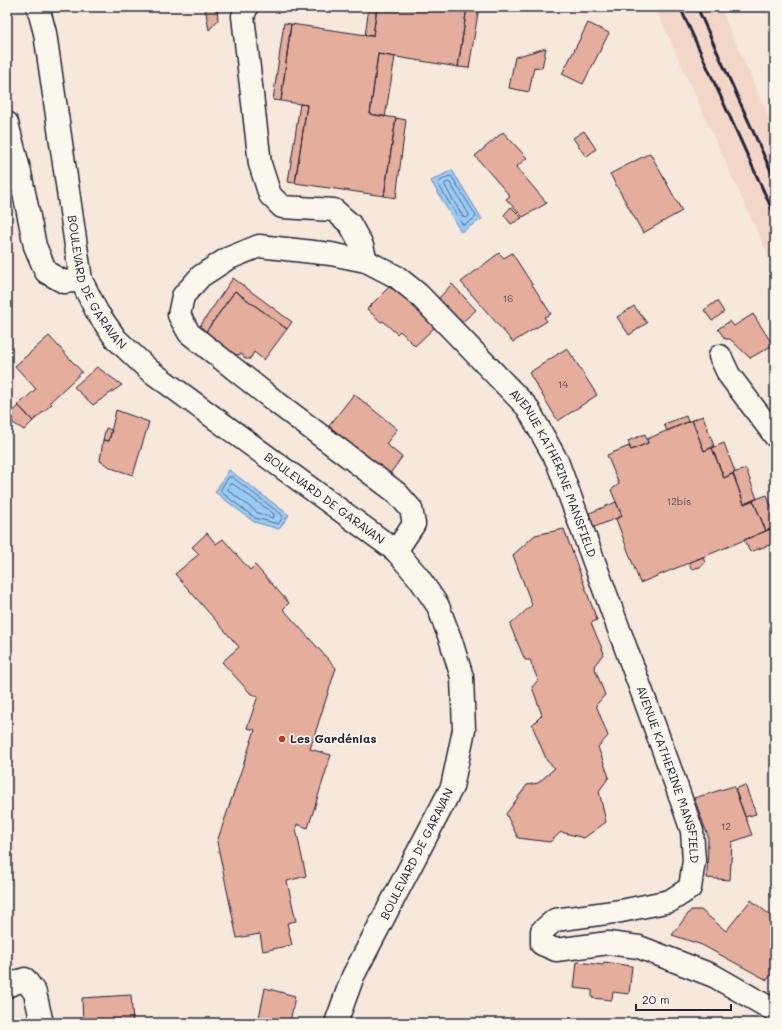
<svg xmlns="http://www.w3.org/2000/svg" width="782" height="1030" font-family="Mali,sans-serif">
	<rect width="100%" height="100%" fill="#f7e8dc"/>
	<filter id="ink" filterUnits="userSpaceOnUse"><feTurbulence type="fractalNoise" baseFrequency=".025" numOctaves="2"/><feDisplacementMap in="SourceGraphic" scale="8" xChannelSelector="R" yChannelSelector="G"/><feConvolveMatrix kernelMatrix="1 2 1 2 8 2 1 2 1" color-interpolation-filters="sRGB"/></filter>
	<g filter="url(#ink)">
		<!-- built -->
		<path fill="#f2d7c9" d="M 655,7 L 720,7 L 775,131 L 775,268 L 758,234 Z"/>
		<!-- water -->
		<path fill="#9acbf6" stroke="#6a87ab" d="M 452,170 L 482,219 L 461,232 L 431,181 Z
			M 229,470 L 289,515 L 279,529 L 254,522 L 215,492 Z"/>
		<g fill="none" stroke-linecap="round" stroke-linejoin="round">
			<!-- shore -->
			<path stroke="#526686" stroke-width="1" d="M 450,176 L 452,177 L 476,216 L 475,218 L 464,225 L 462,224 L 438,184 L 439,182 Z
				M 448,182 L 450,183 L 469,214 L 469,216 L 466,218 L 463,217 L 445,186 L 445,184 Z
				M 229,477 L 232,477 L 282,515 L 283,517 L 278,524 L 255,518 L 221,492 L 221,489 Z
				M 230,484 L 233,484 L 274,514 L 274,517 L 272,518 L 258,513 L 228,490 L 228,488 Z"/>
		</g>
		<!-- building -->
		<path fill="#e5ae9c" stroke="#22223b" d="M 205,7 L 217,7 L 218,20 L 209,30 Z
			M 369,7 L 377,7 L 373,36 L 365,36 Z
			M 377,7 L 467,7 L 458,67 L 378,54 L 370,114 L 396,118 L 384,196 L 295,183 L 307,105 L 281,101 L 291,24 L 373,36 Z
			M 467,7 L 479,7 L 469,68 L 458,67 Z
			M 284,23 L 291,24 L 281,101 L 273,100 Z
			M 588,23 L 609,33 L 583,84 L 562,74 Z
			M 546,48 L 542,68 L 534,67 L 529,92 L 509,88 L 515,57 Z
			M 378,54 L 395,57 L 385,117 L 370,114 Z
			M 300,104 L 307,105 L 295,183 L 288,182 Z
			M 396,118 L 406,120 L 396,198 L 384,196 Z
			M 584,131 L 596,149 L 586,157 L 573,138 Z
			M 503,132 L 527,158 L 516,167 L 547,203 L 523,217 L 506,199 L 510,196 L 475,156 Z
			M 650,153 L 682,211 L 643,233 L 610,174 Z
			M 511,207 L 522,218 L 511,224 L 504,215 Z
			M 499,253 L 504,258 L 512,253 L 551,314 L 544,317 L 547,321 L 513,342 L 461,282 Z
			M 233,278 L 292,322 L 287,329 L 235,291 L 205,333 L 198,329 Z
			M 452,284 L 476,310 L 460,324 L 437,300 Z
			M 389,287 L 406,296 L 435,327 L 415,346 L 400,331 L 397,334 L 383,321 L 381,322 L 367,309 Z
			M 235,291 L 287,329 L 264,360 L 254,352 L 250,359 L 245,359 L 242,354 L 235,355 L 205,333 Z
			M 717,301 L 724,312 L 712,321 L 704,310 Z
			M 634,306 L 647,323 L 629,335 L 617,317 Z
			M 753,314 L 773,345 L 750,358 L 730,339 L 725,339 L 718,329 L 730,321 L 734,326 Z
			M 49,336 L 82,372 L 50,402 L 52,404 L 33,421 L 18,405 L 36,389 L 15,366 Z
			M 567,348 L 597,395 L 558,421 L 529,373 Z
			M 97,367 L 122,385 L 93,405 L 74,387 Z
			M 354,394 L 397,429 L 386,444 L 402,457 L 389,475 L 329,426 Z
			M 19,406 L 33,421 L 24,430 L 7,419 L 7,417 Z
			M 116,410 L 149,422 L 133,475 L 114,469 L 100,461 L 103,440 L 109,441 Z
			M 686,416 L 688,422 L 667,431 L 664,424 Z
			M 703,416 L 714,446 L 704,451 L 692,420 Z
			M 692,420 L 704,451 L 712,448 L 724,478 L 733,474 L 744,504 L 753,500 L 766,531 L 640,583 L 616,519 L 622,516 L 611,490 L 619,484 L 607,455 L 629,446 L 631,450 L 648,443 L 647,439 Z
			M 106,428 L 112,430 L 109,441 L 103,440 Z
			M 645,434 L 648,443 L 631,450 L 628,441 Z
			M 724,443 L 735,472 L 724,478 L 712,448 Z
			M 746,469 L 757,499 L 744,504 L 733,473 Z
			M 767,495 L 775,516 L 775,527 L 766,531 L 753,500 Z
			M 616,502 L 622,516 L 592,528 L 585,515 Z
			M 775,527 L 775,543 L 750,552 L 744,540 Z
			M 564,529 L 597,620 L 591,623 L 604,653 L 594,666 L 605,695 L 596,705 L 608,736 L 598,747 L 609,777 L 599,791 L 606,822 L 584,838 L 561,832 L 550,842 L 518,838 L 506,814 L 527,785 L 538,783 L 555,768 L 547,761 L 532,725 L 542,715 L 532,687 L 538,680 L 530,660 L 525,660 L 510,625 L 532,605 L 513,555 L 535,535 Z
			M 207,533 L 216,544 L 223,539 L 250,570 L 255,565 L 289,603 L 283,609 L 336,668 L 310,749 L 331,755 L 308,828 L 297,824 L 296,829 L 306,876 L 287,881 L 296,921 L 287,923 L 292,945 L 263,951 L 260,934 L 237,938 L 217,842 L 255,730 L 247,728 L 258,696 L 251,694 L 222,662 L 239,647 L 175,574 L 199,554 L 192,547 Z
			M 703,557 L 705,563 L 700,567 L 691,569 L 689,562 Z
			M 745,785 L 756,814 L 745,817 L 735,789 Z
			M 734,786 L 752,835 L 732,842 L 730,880 L 707,878 L 708,836 L 694,798 Z
			M 751,900 L 775,919 L 775,970 L 767,980 L 702,945 L 672,935 L 691,910 L 701,910 L 726,931 Z
			M 577,962 L 603,965 L 604,962 L 632,966 L 629,994 L 613,992 L 612,1000 L 592,998 L 592,990 L 574,988 Z
			M 265,988 L 295,996 L 290,1023 L 258,1023 Z
			M 131,995 L 133,1023 L 83,1023 L 82,998 Z"/>
		<g fill="none" stroke-linecap="round" stroke-linejoin="round">
			<!-- minor casing -->
			<g stroke="#22223b" stroke-width="25">
				<g id="minor">
					<path id="s1" d="M 38,7 L 45,33 L 81,280 L 97,312 L 116,339 L 149,370 L 396,551 L 419,578 L 438,606 L 451,641 L 462,677 L 464,730 L 452,787 L 353,976 L 337,1020 L 338,1023"/>
					<path d="M 247,7 L 243,16 L 260,164 L 270,195 L 282,207 L 334,210 L 350,224 L 362,246 L 366,261"/>
					<path d="M 7,123 L 20,173 L 35,246 L 46,272 L 64,282 L 81,280"/>
					<path d="M 720,356 L 729,375 L 775,436"/>
					<path id="s2" d="M 396,551 L 414,524 L 411,509 L 397,493 L 276,402 L 189,333 L 179,315 L 183,296 L 201,276 L 227,259 L 259,246 L 331,254 L 366,261 L 397,277 L 418,294 L 527,407 L 557,461 L 675,782 L 692,831 L 694,860 L 690,888 L 670,901 L 621,911 L 555,920 L 542,931 L 542,944 L 556,950 L 608,943 L 639,947 L 714,976 L 775,1011"/>
					<path d="M 7,986 L 25,979 L 35,993 L 42,1023"/>
				</g>
			</g>
			<!-- minor -->
			<use href="#minor" stroke="#fbf7ec" stroke-width="22"/>
			<!-- rail -->
			<path stroke="#22223b" stroke-width="3" d="M 680,7 L 775,216
				M 697,7 L 775,180"/>
		</g>
	</g>
	<!-- markers -->
	<circle fill="#c8321e" stroke="#fbf7ec" stroke-width="1.5" cx="282" cy="739" r="4"/>
	<g text-anchor="middle" stroke-width="3.5" stroke-linejoin="round" paint-order="stroke">
		<!-- number labels -->
		<g font-size="10" fill="#534553">
			<text x="508" y="302">16</text>
			<text x="563" y="388">14</text>
			<text x="679" y="505">12bis</text>
			<text x="726" y="830">12</text>
		</g>
		<!-- street labels -->
		<g font-size="12" fill="#22223b" stroke="#fbf7ec">
			<text dy="4" stroke="none"><textPath href="#s1" startOffset="284">BOULEVARD DE GARAVAN</textPath></text>
			<text dy="4" stroke="none"><textPath href="#s2" startOffset="862">AVENUE KATHERINE MANSFIELD</textPath></text>
			<text dy="4" stroke="none"><textPath href="#s1" startOffset="608">BOULEVARD DE GARAVAN</textPath></text>
			<text dy="4" stroke="none"><textPath href="#s2" startOffset="1186">AVENUE KATHERINE MANSFIELD</textPath></text>
			<text transform="translate(417 854) rotate(-63)" y="4">BOULEVARD DE GARAVAN</text>
		</g>
		<!-- poi labels -->
		<g font-size="12" font-weight="bold" fill="#22223b" stroke="#fbf7ec" text-anchor="start">
			<text x="290" y="743">Les Gardénias</text>
		</g>
	</g>
	<!-- margin -->
	<rect width="782" height="1030" fill="none" stroke="#fbf7ec" stroke-width="24"/>
	<rect x="12" y="12" width="758" height="1006" fill="none" stroke="#22223b" stroke-width="1.5" filter="url(#ink)"/>
	<!-- scale -->
	<path d="M636 1004v6h95v-6" fill="none" stroke="#22223b" stroke-width="2"/>
	<text x="642" y="1004" font-size="12" fill="#22223b" stroke="#fbf7ec" stroke-width="3" paint-order="stroke">20 m</text>
</svg>
